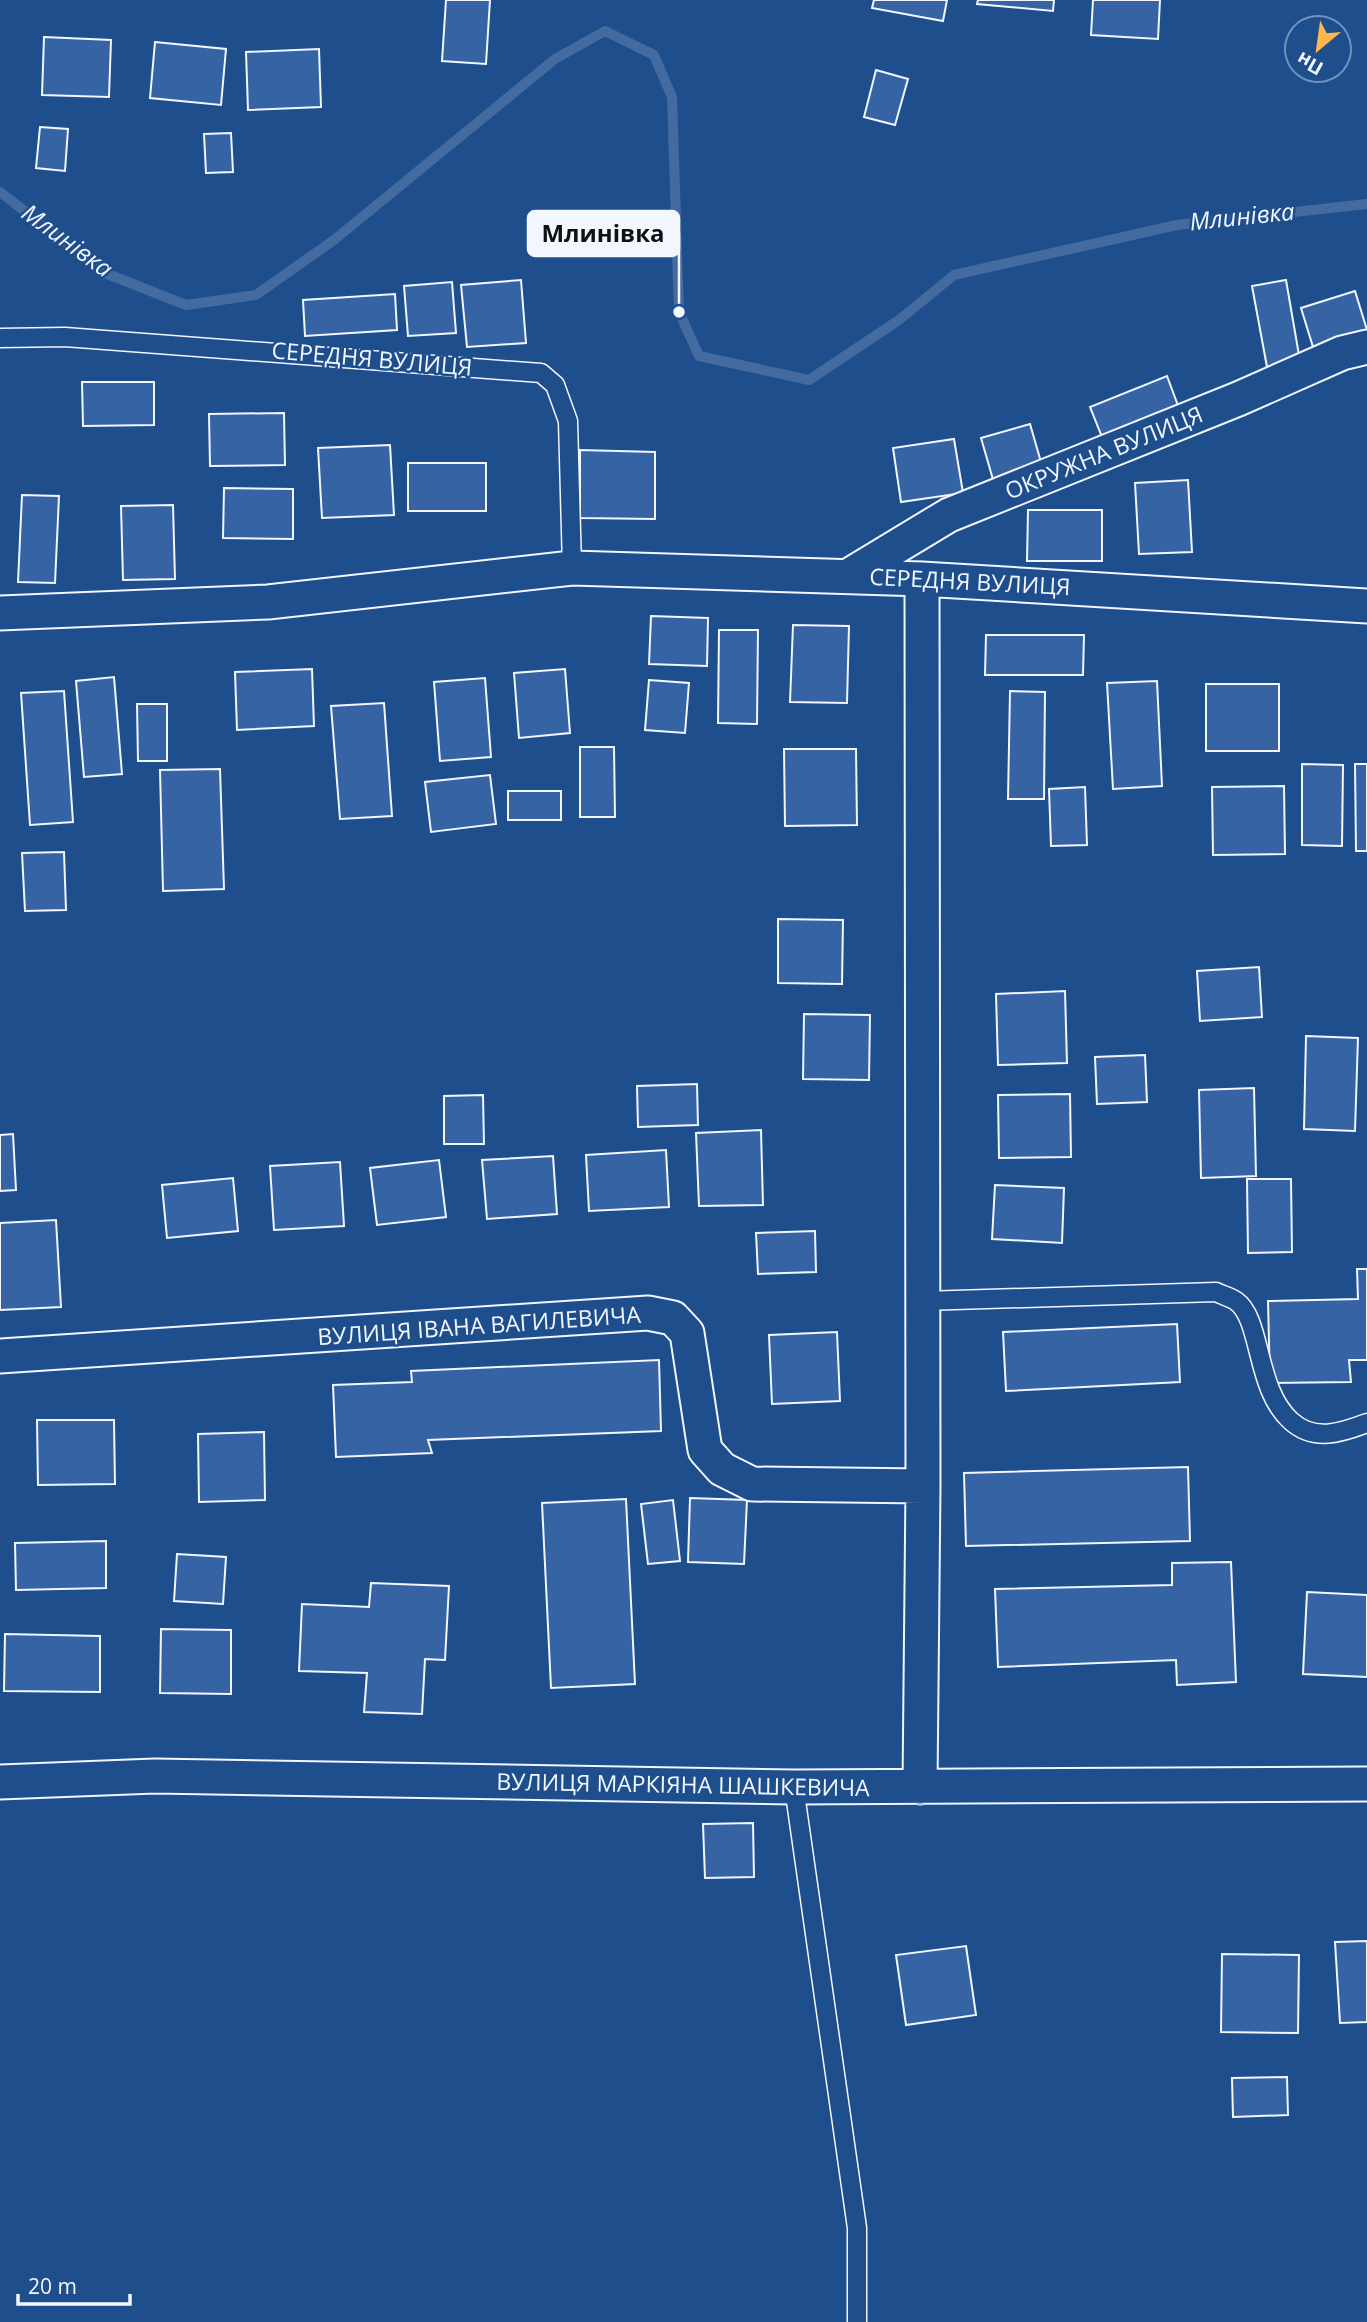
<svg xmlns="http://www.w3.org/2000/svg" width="1367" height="2322" font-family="'Open Sans',sans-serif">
	<rect width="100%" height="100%" fill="#1f4e8c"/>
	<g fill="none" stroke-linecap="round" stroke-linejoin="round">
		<!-- stream -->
		<path stroke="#446ba0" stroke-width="10" d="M 0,192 L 105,273 L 186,305 L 256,295 L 334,240 L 555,59 L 605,31 L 654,55 L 672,97 L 679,312 L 699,356 L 809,380 L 899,320 L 954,275 L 1177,225 L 1367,204"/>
	</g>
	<!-- building -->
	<path fill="#3563a3" stroke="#f2f6ff" stroke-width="2" d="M 446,0 L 490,0 L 486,64 L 442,61 Z
		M 874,0 L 947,0 L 943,21 L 872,8 Z
		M 978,0 L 1054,0 L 1053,11 L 977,4 Z
		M 1093,0 L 1160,0 L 1158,39 L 1091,35 Z
		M 44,37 L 111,40 L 109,97 L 42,95 Z
		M 155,42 L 226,49 L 221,105 L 150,98 Z
		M 319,49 L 321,107 L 248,110 L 246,52 Z
		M 876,70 L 908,79 L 895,125 L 864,117 Z
		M 40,127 L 68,129 L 65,171 L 36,168 Z
		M 231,133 L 233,172 L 206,173 L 204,134 Z
		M 521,280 L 526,343 L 467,347 L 461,285 Z
		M 1286,280 L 1300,361 L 1267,367 L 1252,286 Z
		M 452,282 L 456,333 L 408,336 L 404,286 Z
		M 1355,291 L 1367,330 L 1313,347 L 1301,308 Z
		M 395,294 L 397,330 L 305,336 L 303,300 Z
		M 1167,376 L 1180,411 L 1104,442 L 1090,407 Z
		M 82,382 L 154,382 L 154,425 L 83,426 Z
		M 284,413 L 285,465 L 210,466 L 209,414 Z
		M 1030,424 L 1043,469 L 994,483 L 981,438 Z
		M 954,439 L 963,493 L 901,502 L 893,448 Z
		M 390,445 L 394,515 L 322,518 L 318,448 Z
		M 580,450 L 655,452 L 655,519 L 580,518 Z
		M 408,463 L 486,463 L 486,511 L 408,511 Z
		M 1188,480 L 1192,552 L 1139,554 L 1135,483 Z
		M 224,488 L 293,489 L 293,539 L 223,538 Z
		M 22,495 L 59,496 L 55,583 L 18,582 Z
		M 173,505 L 175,579 L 123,580 L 121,506 Z
		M 1028,510 L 1102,510 L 1102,561 L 1027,561 Z
		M 651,616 L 708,618 L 707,666 L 649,664 Z
		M 793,625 L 849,626 L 847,703 L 790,702 Z
		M 719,630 L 758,630 L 757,724 L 718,723 Z
		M 986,635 L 1084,635 L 1083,675 L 985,675 Z
		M 312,669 L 314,726 L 237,730 L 235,672 Z
		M 565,669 L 570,733 L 519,738 L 514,673 Z
		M 114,677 L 122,774 L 84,777 L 76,681 Z
		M 485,678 L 491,757 L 440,761 L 434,682 Z
		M 649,680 L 689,683 L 685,733 L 645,730 Z
		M 1157,681 L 1162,786 L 1113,789 L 1107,683 Z
		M 1206,684 L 1279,684 L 1279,751 L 1206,751 Z
		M 64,691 L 73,822 L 30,825 L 21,693 Z
		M 1010,691 L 1045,692 L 1044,799 L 1008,799 Z
		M 384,703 L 392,816 L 340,819 L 331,706 Z
		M 137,704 L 167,704 L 167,761 L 138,761 Z
		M 580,747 L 614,747 L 615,817 L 580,817 Z
		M 784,749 L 856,749 L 857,825 L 785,826 Z
		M 1302,764 L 1343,765 L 1342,846 L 1302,845 Z
		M 1355,764 L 1367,764 L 1367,851 L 1356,851 Z
		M 220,769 L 224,889 L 163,891 L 160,770 Z
		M 490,775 L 496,824 L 431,832 L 425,782 Z
		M 1284,786 L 1285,854 L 1213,855 L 1212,787 Z
		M 1085,787 L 1087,845 L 1051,846 L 1049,789 Z
		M 508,791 L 561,791 L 561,820 L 508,820 Z
		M 64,852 L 66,910 L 25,911 L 22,853 Z
		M 778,919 L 843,920 L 842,984 L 778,983 Z
		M 1259,967 L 1262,1017 L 1200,1021 L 1197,971 Z
		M 1065,991 L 1067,1063 L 998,1065 L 996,994 Z
		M 804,1014 L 870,1015 L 869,1080 L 803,1079 Z
		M 1306,1036 L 1358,1038 L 1355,1131 L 1304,1129 Z
		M 1145,1055 L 1147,1102 L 1097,1104 L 1095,1057 Z
		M 697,1084 L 698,1125 L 638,1127 L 637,1086 Z
		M 1254,1088 L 1256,1176 L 1201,1178 L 1199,1090 Z
		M 1070,1094 L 1071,1157 L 999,1158 L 998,1095 Z
		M 483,1095 L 484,1144 L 444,1144 L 444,1096 Z
		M 761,1130 L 763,1205 L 699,1206 L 696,1133 Z
		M 13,1134 L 16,1190 L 0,1191 L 0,1135 Z
		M 666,1150 L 669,1207 L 589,1211 L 586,1155 Z
		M 553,1156 L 557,1214 L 487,1219 L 482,1160 Z
		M 439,1160 L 446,1217 L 377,1225 L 370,1168 Z
		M 340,1162 L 344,1226 L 274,1230 L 270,1166 Z
		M 233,1178 L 238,1231 L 167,1238 L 162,1185 Z
		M 1247,1179 L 1291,1179 L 1292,1252 L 1248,1253 Z
		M 995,1185 L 1064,1188 L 1062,1243 L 992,1239 Z
		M 56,1220 L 61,1307 L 0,1310 L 0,1223 Z
		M 815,1231 L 816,1272 L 758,1274 L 756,1233 Z
		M 1357,1269 L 1367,1269 L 1367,1360 L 1349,1360 L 1351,1382 L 1270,1383 L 1268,1301 L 1358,1299 Z
		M 1177,1324 L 1180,1382 L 1006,1391 L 1003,1332 Z
		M 837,1332 L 840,1401 L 772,1404 L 769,1335 Z
		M 659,1360 L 661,1431 L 428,1440 L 432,1453 L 336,1457 L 333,1385 L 412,1382 L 411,1371 Z
		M 37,1420 L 114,1420 L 115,1484 L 38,1485 Z
		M 264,1432 L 265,1500 L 199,1502 L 198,1434 Z
		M 1188,1467 L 1190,1541 L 966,1546 L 964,1473 Z
		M 690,1498 L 747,1500 L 744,1564 L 688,1562 Z
		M 626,1499 L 635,1684 L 551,1688 L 542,1503 Z
		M 673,1500 L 680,1561 L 648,1564 L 641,1504 Z
		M 106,1541 L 106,1588 L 16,1590 L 15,1543 Z
		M 177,1554 L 226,1557 L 223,1604 L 174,1601 Z
		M 1231,1562 L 1236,1682 L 1177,1685 L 1176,1660 L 998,1667 L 995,1589 L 1172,1585 L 1172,1563 Z
		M 371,1583 L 449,1586 L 445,1660 L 425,1659 L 422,1714 L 364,1712 L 367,1673 L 299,1671 L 302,1604 L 369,1607 Z
		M 1307,1592 L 1367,1595 L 1367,1677 L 1303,1674 Z
		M 161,1629 L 231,1630 L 231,1694 L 160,1693 Z
		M 5,1634 L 100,1636 L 100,1692 L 4,1691 Z
		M 753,1823 L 754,1877 L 705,1878 L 703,1824 Z
		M 1367,1941 L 1367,2022 L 1340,2023 L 1335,1942 Z
		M 966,1946 L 976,2015 L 906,2025 L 896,1955 Z
		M 1222,1954 L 1299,1955 L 1298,2033 L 1221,2032 Z
		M 1287,2077 L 1288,2115 L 1233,2117 L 1232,2078 Z"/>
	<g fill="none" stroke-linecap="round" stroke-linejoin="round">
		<!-- service casing -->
		<g stroke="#f2f6ff" stroke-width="21">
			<path id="service" d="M 0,338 L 65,337 L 541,373 L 555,385 L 568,421 L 572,568
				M 923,1301 L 1216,1292 C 1222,1295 1230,1297 1236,1301 C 1262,1319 1255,1389 1291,1421 C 1314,1442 1341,1433 1367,1423
				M 794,1787 L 857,2228 L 857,2322"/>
		</g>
		<!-- minor casing -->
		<g stroke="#f2f6ff" stroke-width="37">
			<path id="minor" d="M 848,576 L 949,515 L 1238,399 L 1342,353 L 1367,347
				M 0,613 L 268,602 L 572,568 L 922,579 L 1367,606
				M 0,1356 L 648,1313 L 673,1318 L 687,1333 L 705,1450 L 722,1469 L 752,1484 L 923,1486
				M 0,1782 L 155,1776 L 794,1787 L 1367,1784
				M 920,1787 L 923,1486 L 922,579"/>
		</g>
		<!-- service -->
		<use href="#service" stroke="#1f4e8c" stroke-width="18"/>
		<!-- minor -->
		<use href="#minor" stroke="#1f4e8c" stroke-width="33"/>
	</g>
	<g text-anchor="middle" stroke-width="5" stroke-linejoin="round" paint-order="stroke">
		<!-- street labels -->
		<g font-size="23" fill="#f2f6ff" stroke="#1f4e8c">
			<text transform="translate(372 359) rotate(5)" y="8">СЕРЕДНЯ ВУЛИЦЯ</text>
			<text transform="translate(1104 453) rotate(-22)" y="8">ОКРУЖНА ВУЛИЦЯ</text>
			<text transform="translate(970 582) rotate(3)" y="8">СЕРЕДНЯ ВУЛИЦЯ</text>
			<text transform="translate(479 1326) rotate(-4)" y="8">ВУЛИЦЯ ІВАНА ВАГИЛЕВИЧА</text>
			<text transform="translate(683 1785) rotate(1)" y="8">ВУЛИЦЯ МАРКІЯНА ШАШКЕВИЧА</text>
		</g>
		<!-- water labels -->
		<g font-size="24" font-style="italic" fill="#f2f6ff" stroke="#1f4e8c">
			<text transform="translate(1242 217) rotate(-6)" y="8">Млинівка</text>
			<text transform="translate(67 241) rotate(36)" y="8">Млинівка</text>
		</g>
	</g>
	<!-- callouts -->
	<path fill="none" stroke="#f2f6ff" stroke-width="2.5" d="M679 312L679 233"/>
	<circle fill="#f2f6ff" stroke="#1f4e8c" stroke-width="2.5" cx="679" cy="312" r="7"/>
	<rect fill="#f2f6ff" stroke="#f2f6ff" stroke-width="2.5" x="528" y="211" width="151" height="45" rx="7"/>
	<g font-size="24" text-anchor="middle" font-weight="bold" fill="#111">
		<text x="603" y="242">Млинівка</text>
	</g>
	<!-- north arrow -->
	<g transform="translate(1318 49) rotate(209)"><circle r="33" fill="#1f4e8c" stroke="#7391ba" stroke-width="2"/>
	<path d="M0-5L12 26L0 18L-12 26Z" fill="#ffb74d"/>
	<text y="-10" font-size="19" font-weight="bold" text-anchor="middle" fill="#f2f6ff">Пн</text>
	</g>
	<!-- scale -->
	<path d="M18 2294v10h112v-10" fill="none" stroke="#f2f6ff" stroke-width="3.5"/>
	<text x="28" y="2294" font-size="21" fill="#f2f6ff" stroke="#1f4e8c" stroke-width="5" paint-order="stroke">20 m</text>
</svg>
